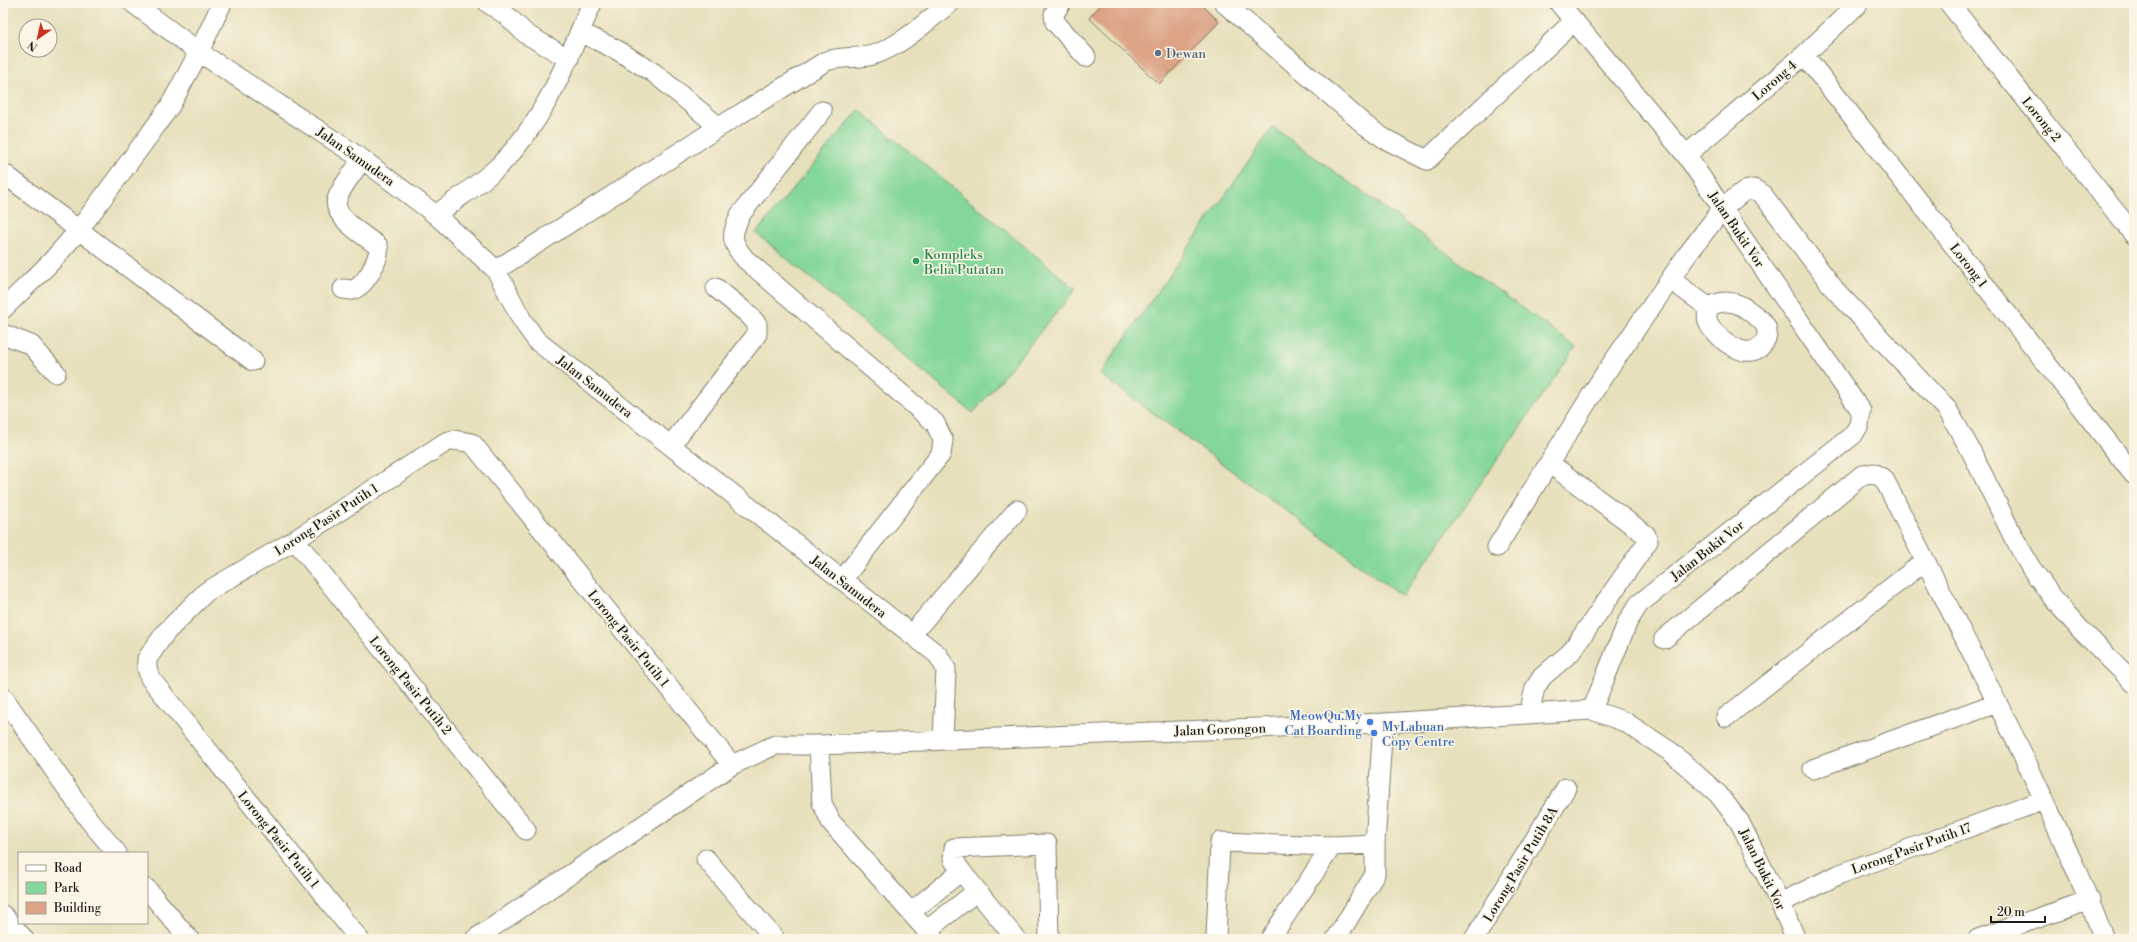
<svg xmlns="http://www.w3.org/2000/svg" width="2137" height="942" font-family="'Libre Bodoni',serif">
	<rect width="100%" height="100%" fill="#fcf5e5"/>
	<filter id="ink" filterUnits="userSpaceOnUse"><feTurbulence type="fractalNoise" baseFrequency=".025" numOctaves="2"/><feDisplacementMap in="SourceGraphic" scale="8" xChannelSelector="R" yChannelSelector="G"/><feConvolveMatrix kernelMatrix="1 2 1 2 8 2 1 2 1" color-interpolation-filters="sRGB"/></filter>
	<filter id="wash" filterUnits="userSpaceOnUse"><feTurbulence type="fractalNoise" baseFrequency=".012" numOctaves="4" result="noise"/><feDisplacementMap in="SourceGraphic" scale="16" xChannelSelector="R" yChannelSelector="G"/><feGaussianBlur stdDeviation="0.9" result="paint"/><feColorMatrix in="noise" values="0 0 0 0 0 0 0 0 0 0 0 0 0 0 0 0 0 1.4 0 .05"/><feComposite in="paint" operator="in"/></filter>
	<g filter="url(#wash)">
		<rect width="100%" height="100%" fill="#e6e0bc"/>
		<!-- green -->
		<path fill="#84d79a" stroke="#507a5b" d="M 859,110 L 1076,289 L 973,413 L 756,233 Z
			M 1273,127 L 1576,347 L 1402,596 L 1100,374 Z"/>
		<g id="blocks">
			<!-- building -->
			<path fill="#dca385" d="M 1103,3 L 1200,3 L 1219,22 L 1159,84 L 1089,18 Z"/>
		</g>
	</g>
	<g filter="url(#ink)">
		<use href="#blocks" fill-opacity="0" stroke="#817e6c" stroke-width="1"/>
		<g fill="none" stroke-linecap="round" stroke-linejoin="round">
			<!-- minor casing -->
			<g stroke="#817e6c" stroke-width="21">
				<path id="minor" d="M 133,3 L 199,52 L 362,159 L 436,215 L 496,270 L 522,320 L 537,341 L 938,655 L 946,669 L 943,740
					M 488,3 L 506,15 L 526,34 L 569,59
					M 1061,3 L 1054,14 L 1055,22 L 1086,57
					M 1224,3 L 1365,125 L 1385,139 L 1427,160 L 1574,21
					M 1559,3 L 1686,155 L 1861,411 L 1859,425 L 1853,435 L 1639,604 L 1628,621 L 1592,710
					M 1949,3 L 2134,235
					M 580,32 L 617,50 L 654,73 L 719,127
					M 1804,55 L 2134,475
					M 822,111 L 740,215 C 731,236 730,241 745,259 L 935,423 L 943,440 L 941,454 L 842,580
					M 1686,155 L 1804,55 L 1859,3
					M 3,173 L 253,361
					M 436,215 C 456,199 480,184 499,166 C 546,119 566,63 592,3
					M 496,270 L 719,127 L 826,61 C 842,56 858,59 873,55 C 900,47 928,20 950,3
					M 1671,280 L 1708,307 C 1723,300 1734,300 1748,310 C 1754,315 1763,320 1766,327 C 1770,337 1762,349 1752,351 C 1737,354 1713,335 1708,322 C 1706,318 1708,311 1708,307
					M 343,289 C 346,289 350,290 352,290 C 365,287 381,258 378,246 C 366,237 331,216 337,199 C 342,185 355,171 362,159
					M 3,309 L 51,262 L 78,231 L 150,134 L 170,106 L 199,52 L 222,3
					M 3,334 L 31,345 L 56,373
					M 671,445 L 757,334 L 757,324 L 748,314 L 716,288
					M 295,540 L 526,830
					M 1497,547 L 1602,378 L 1687,255 L 1723,208 L 1744,191 L 1754,189 L 1763,195 L 1835,290 L 1947,409 L 1970,449 L 2013,536 L 2031,568 L 2056,602 L 2080,629 L 2134,683
					M 912,634 L 1017,510
					M 1664,639 L 1862,475 L 1873,473 L 1884,479 C 1930,571 1978,663 2024,757 C 2052,817 2081,877 2104,939
					M 3,697 L 89,820 L 117,853
					M 1529,714 L 1535,688 L 1542,677 L 1571,652 L 1648,541 L 1646,535 L 1549,463
					M 1726,717 L 1925,561
					M 819,745 L 822,803 L 831,822 L 934,939
					M 1813,769 L 1997,703
					M 706,859 L 775,939
					M 147,889 L 189,939
					M 1780,903 L 1840,874 L 2044,800
					M 911,912 L 961,871
					M 3,915 L 24,939
					M 927,930 L 976,892
					M 359,939 L 150,678 L 147,668 L 147,659 L 165,633 L 206,592 L 295,540 L 446,442 L 454,440 L 472,443 L 732,765
					M 475,939 L 732,765 L 775,745 L 819,745 L 1383,723 L 1592,710 L 1625,722 L 1671,752 L 1718,794 L 1739,821 L 1780,903 L 1796,939
					M 1016,939 L 961,871 L 953,859 L 954,848 L 1047,844 L 1049,939
					M 1216,939 L 1220,842 L 1332,846 L 1375,844
					M 1270,939 L 1332,846
					M 1336,939 L 1375,874 L 1375,844 L 1383,723
					M 1474,939 L 1566,788
					M 1978,939 L 2090,900"/>
			</g>
			<!-- minor -->
			<use href="#minor" stroke="#fff" stroke-width="19"/>
		</g>
	</g>
	<!-- markers -->
	<circle fill="#5c6f8a" stroke="#fcf5e5" stroke-width="1.5" cx="1158" cy="53" r="4"/>
	<circle fill="#2e9e5b" stroke="#fcf5e5" stroke-width="1.5" cx="916" cy="261" r="4"/>
	<g fill="#3f7fe0" stroke="#fcf5e5" stroke-width="1.5">
		<circle cx="1370" cy="722" r="4"/>
		<circle cx="1374" cy="733" r="4"/>
	</g>
	<g text-anchor="middle" stroke-width="3" stroke-linejoin="round" paint-order="stroke">
		<!-- service labels -->
		<g font-size="13" fill="#4e5e75" stroke="#fcf5e5" text-anchor="start">
			<text x="1166" y="58">Dewan</text>
		</g>
		<!-- street labels -->
		<g font-size="13" fill="#1c1c1c" stroke="#fcf5e5">
			<text transform="translate(1774 80) rotate(-41)" y="5">Lorong 4</text>
			<text transform="translate(2042 119) rotate(51)" y="5">Lorong 2</text>
			<text transform="translate(356 156) rotate(35)" y="5">Jalan Samudera</text>
			<text transform="translate(1737 229) rotate(56)" y="5">Jalan Bukit Vor</text>
			<text transform="translate(1969 265) rotate(52)" y="5">Lorong 1</text>
			<text transform="translate(595 386) rotate(38)" y="5">Jalan Samudera</text>
			<text transform="translate(326 519) rotate(-33)" y="5">Lorong Pasir Putih 1</text>
			<text transform="translate(1707 550) rotate(-38)" y="5">Jalan Bukit Vor</text>
			<text transform="translate(849 586) rotate(38)" y="5">Jalan Samudera</text>
			<text transform="translate(629 638) rotate(51)" y="5">Lorong Pasir Putih 1</text>
			<text transform="translate(411 685) rotate(51)" y="5">Lorong Pasir Putih 2</text>
			<text transform="translate(1220 729) rotate(-2)" y="5">Jalan Gorongon</text>
			<text transform="translate(279 839) rotate(51)" y="5">Lorong Pasir Putih 1</text>
			<text transform="translate(1911 848) rotate(-20)" y="5">Lorong Pasir Putih 17</text>
			<text transform="translate(1520 864) rotate(-59)" y="5">Lorong Pasir Putih 8A</text>
			<text transform="translate(1763 869) rotate(64)" y="5">Jalan Bukit Vor</text>
		</g>
		<!-- leisure labels -->
		<g font-size="13" fill="#27864d" stroke="#fcf5e5" text-anchor="start">
			<text x="924" y="259">Kompleks<tspan x="924" dy="15">Belia Putatan</tspan></text>
		</g>
		<!-- shop labels -->
		<g font-size="13" fill="#366cbe" stroke="#fcf5e5" text-anchor="end">
			<text x="1362" y="720">MeowQu.My<tspan x="1362" dy="15">Cat Boarding</tspan></text>
			<text x="1382" y="731" text-anchor="start">MyLabuan<tspan x="1382" dy="15">Copy Centre</tspan></text>
		</g>
	</g>
	<!-- margin -->
	<rect width="2137" height="942" fill="none" stroke="#fcf5e5" stroke-width="16"/>
	<!-- legend -->
	<rect x="18" y="852" width="130" height="72" fill="#fcf5e5" stroke="#a29e95"/>
	<rect x="26" y="865" width="20" height="6" fill="#ffffff" stroke="#a29e95"/>
	<text x="54" y="872" font-size="12" fill="#1c1c1c">Road</text>
	<rect x="26" y="882" width="20" height="12" fill="#84d79a" stroke="#a29e95"/>
	<text x="54" y="892" font-size="12" fill="#1c1c1c">Park</text>
	<rect x="26" y="902" width="20" height="12" fill="#dca385" stroke="#a29e95"/>
	<text x="54" y="912" font-size="12" fill="#1c1c1c">Building</text>
	<!-- north arrow -->
	<g transform="translate(38 38) rotate(214)"><circle r="19" fill="#fcf5e5" stroke="#a29e95"/>
	<path d="M0-3L7 15L0 10L-7 15Z" fill="#c8321e"/>
	<text y="-6" font-size="11" font-weight="bold" text-anchor="middle" fill="#1c1c1c">N</text>
	</g>
	<!-- scale -->
	<path d="M1991 916v6h54v-6" fill="none" stroke="#1c1c1c" stroke-width="2"/>
	<text x="1997" y="916" font-size="12" fill="#1c1c1c" stroke="#fcf5e5" stroke-width="3" paint-order="stroke">20 m</text>
</svg>
